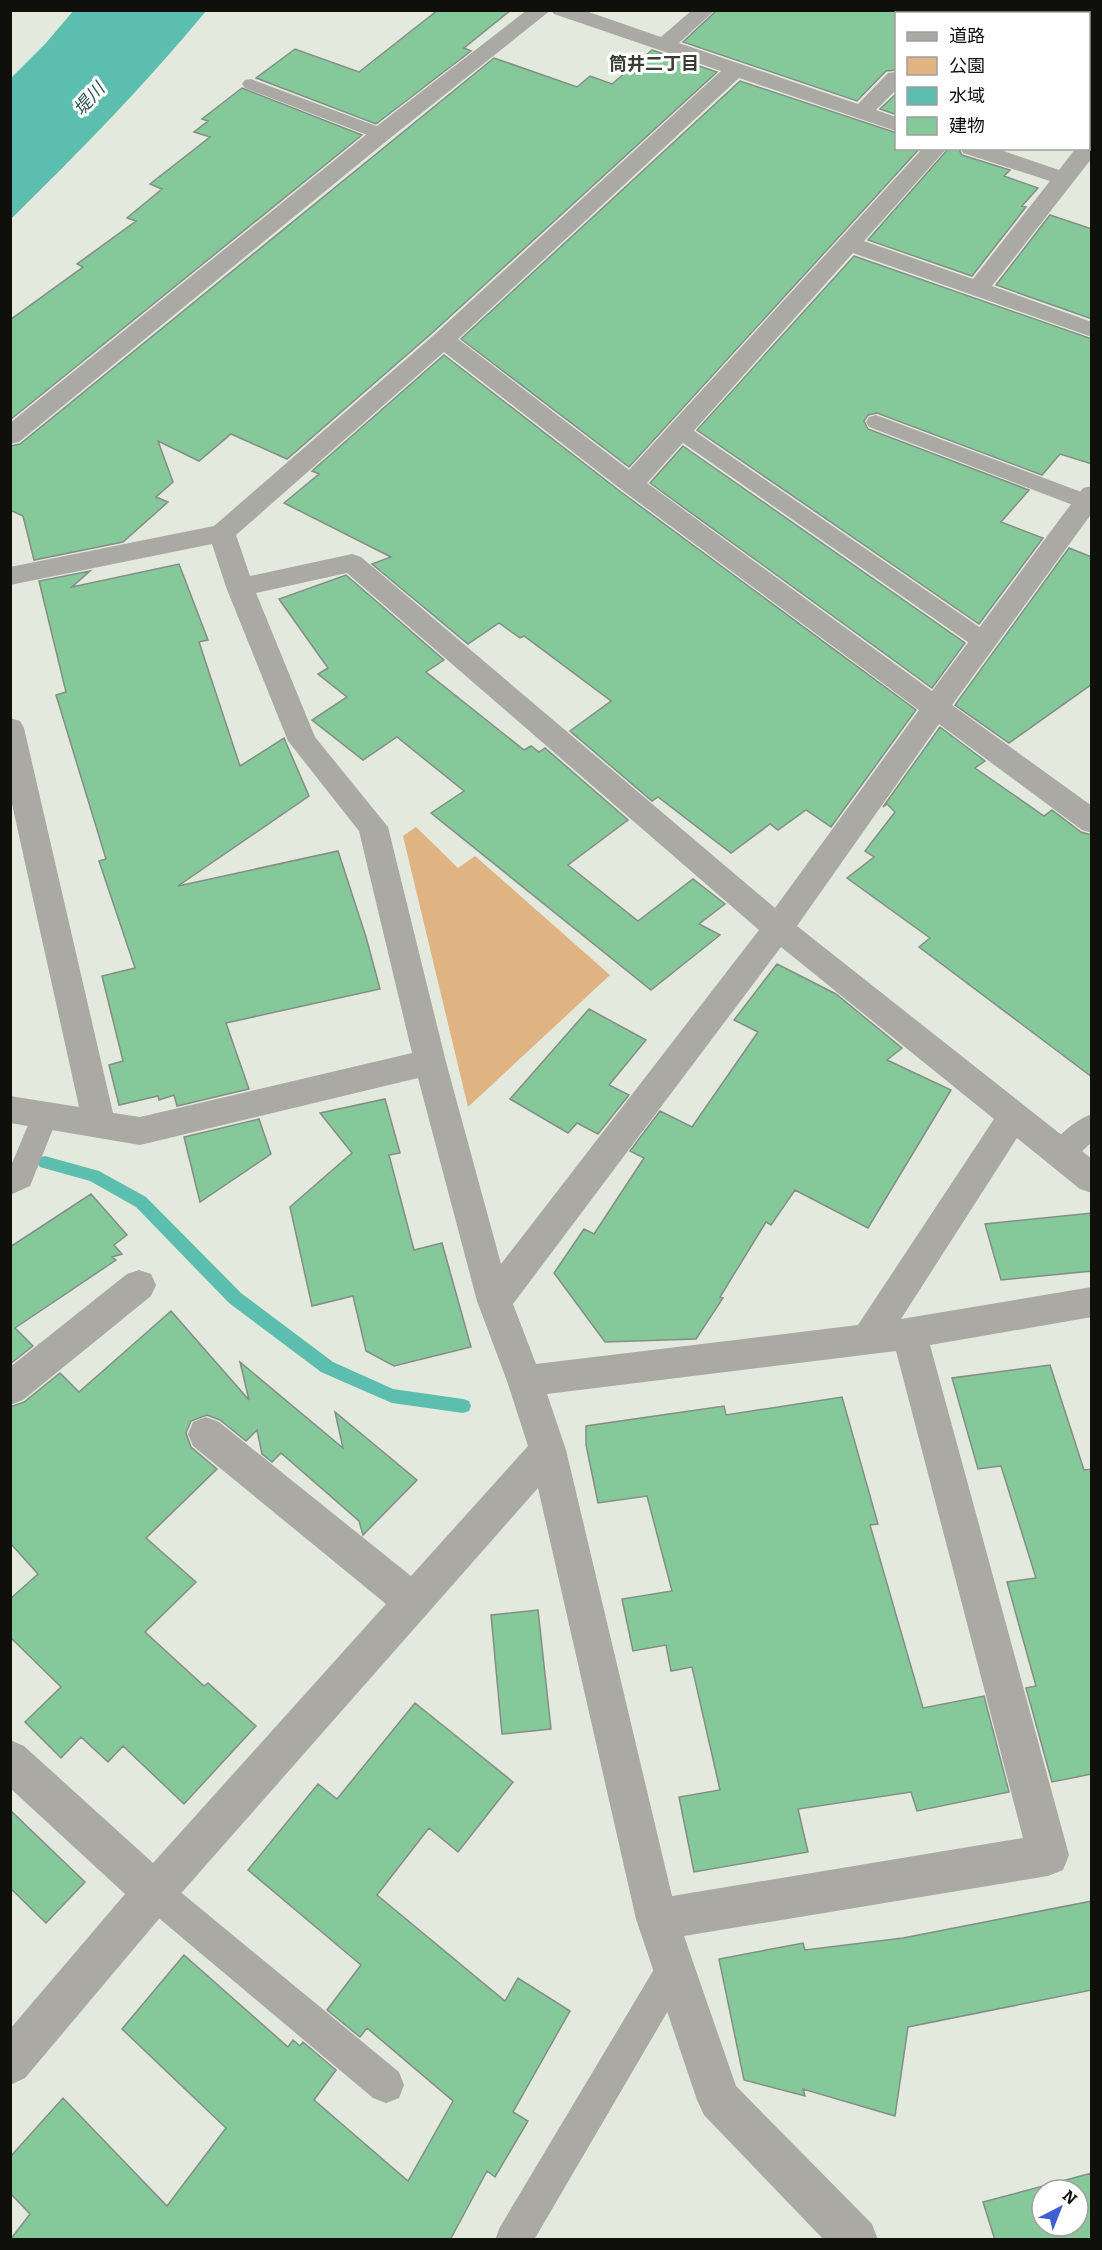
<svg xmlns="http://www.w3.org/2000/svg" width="1102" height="2250" font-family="Bitter,'Noto Sans JP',serif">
	<rect width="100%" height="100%" fill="#e3e9dc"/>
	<!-- green -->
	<path fill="#e0b383" d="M 416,827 L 458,868 L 475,856 L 610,975 L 468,1107 L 403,836 Z"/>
	<!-- water -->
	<path fill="#5cbeae" d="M 74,10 L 206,11 C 145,85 79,152 11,219 L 11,78 L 46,43 Z"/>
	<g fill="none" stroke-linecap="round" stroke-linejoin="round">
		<!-- stream -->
		<path fill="#5cbeae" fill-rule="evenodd" d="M 45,1156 L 99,1171 L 146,1197 L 241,1293 L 333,1362 L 393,1389 L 463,1399 L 469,1401 L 471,1406 L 469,1411 L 463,1413 L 392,1403 L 321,1372 L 229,1303 L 136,1207 L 90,1181 L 40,1167 L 37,1162 L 40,1157 Z"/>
	</g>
	<!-- building -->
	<path fill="#85c899" stroke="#838e86" stroke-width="1.5" fill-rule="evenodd" d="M 438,10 L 511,10 L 464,48 L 471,51 L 376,124 L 256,78 L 295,49 L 359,72 Z
		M 717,10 L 897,10 L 897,70 L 886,71 L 857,101 L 683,42 Z
		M 652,50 L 717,72 L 432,333 L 287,459 L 231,434 L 199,461 L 158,441 L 173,482 L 156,497 L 168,502 L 123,542 L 34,560 L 23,516 L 10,510 L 10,446 L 20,444 L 494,58 L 577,87 L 590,76 L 612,84 Z
		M 740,81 L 897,133 L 897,148 L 920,148 L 629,467 L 461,339 Z
		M 242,88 L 362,135 L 10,420 L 10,320 L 83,267 L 77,264 L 136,221 L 127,218 L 162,189 L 150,184 L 210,137 L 194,132 L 208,121 L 202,119 Z
		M 897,93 L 897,115 L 880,109 Z
		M 949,148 L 958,148 L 962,155 L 1010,170 L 1004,176 L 1038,188 L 1022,206 L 1026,207 L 972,276 L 868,240 Z
		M 1050,215 L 1092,229 L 1092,319 L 996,285 Z
		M 854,256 L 1092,339 L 1092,464 L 1060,454 L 1042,475 L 877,413 L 868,415 L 864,421 L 868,429 L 1029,490 L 1001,522 L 1043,538 L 979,624 L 697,430 Z
		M 444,355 L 621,492 L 916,710 L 831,827 L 806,810 L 778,830 L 770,824 L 731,853 L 658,797 L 652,801 L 570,731 L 611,701 L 524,636 L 520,638 L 499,623 L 468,644 L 372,564 L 391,557 L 284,503 L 319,474 L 312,471 Z
		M 683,446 L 965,643 L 932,688 L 650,483 Z
		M 1069,548 L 1092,557 L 1092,684 L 1009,743 L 955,705 Z
		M 179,564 L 208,640 L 199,642 L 240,766 L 284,738 L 309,796 L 178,886 L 338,851 L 366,937 L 380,989 L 226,1023 L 249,1089 L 177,1106 L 174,1095 L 159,1100 L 158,1096 L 119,1105 L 109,1065 L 123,1061 L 102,976 L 135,968 L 99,861 L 106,859 L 56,695 L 66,692 L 39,581 L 90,571 L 72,587 Z
		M 346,575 L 444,660 L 426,672 L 524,750 L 531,746 L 539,752 L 545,748 L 628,820 L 568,865 L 638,921 L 693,879 L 725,904 L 699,924 L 720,935 L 651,990 L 431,813 L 464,791 L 397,737 L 363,760 L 312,720 L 347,697 L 318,674 L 328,668 L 279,599 Z
		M 940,727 L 985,761 L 975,768 L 1044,816 L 1052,810 L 1081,832 L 1092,835 L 1092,1077 L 919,947 L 930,938 L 847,878 L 874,857 L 865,851 L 895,812 L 887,804 L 883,807 Z
		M 777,964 L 836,994 L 902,1048 L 887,1060 L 951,1090 L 868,1228 L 795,1190 L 771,1225 L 766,1222 L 720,1297 L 723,1298 L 696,1339 L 605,1342 L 554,1273 L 584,1229 L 594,1234 L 644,1158 L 630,1151 L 660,1111 L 692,1127 L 758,1032 L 734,1020 Z
		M 589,1009 L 646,1040 L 609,1085 L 629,1095 L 598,1134 L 577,1123 L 568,1133 L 510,1099 Z
		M 385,1099 L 400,1153 L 389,1155 L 414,1250 L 442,1243 L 471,1347 L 394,1366 L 366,1351 L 353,1296 L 312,1306 L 290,1207 L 352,1153 L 320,1113 Z
		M 259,1119 L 271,1154 L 200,1202 L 184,1137 Z
		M 91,1194 L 127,1235 L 114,1245 L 122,1254 L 112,1257 L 116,1260 L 15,1328 L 33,1346 L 10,1364 L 10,1247 Z
		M 1092,1213 L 1092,1271 L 1001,1280 L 985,1224 Z
		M 171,1311 L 249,1400 L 240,1362 L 343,1448 L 335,1412 L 417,1480 L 363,1535 L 359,1521 L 281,1453 L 272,1462 L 262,1454 L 257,1430 L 246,1441 L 220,1420 L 207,1415 L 191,1421 L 186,1433 L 191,1447 L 217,1469 L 146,1538 L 196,1582 L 145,1632 L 204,1686 L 208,1683 L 256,1726 L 184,1804 L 123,1746 L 108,1762 L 81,1737 L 61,1758 L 25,1722 L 61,1687 L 10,1637 L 10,1599 L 38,1574 L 10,1543 L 10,1407 L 24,1402 L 60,1373 L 79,1392 Z
		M 1050,1365 L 1084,1470 L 1092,1469 L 1092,1774 L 1052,1782 L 1026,1688 L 1036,1686 L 1007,1582 L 1036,1578 L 1001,1466 L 978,1469 L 952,1378 Z
		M 842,1397 L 878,1524 L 870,1525 L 923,1708 L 984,1696 L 1009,1792 L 917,1811 L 911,1792 L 798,1809 L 808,1852 L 694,1872 L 679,1797 L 720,1790 L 692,1667 L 671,1671 L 666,1645 L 633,1651 L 622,1599 L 672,1591 L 647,1496 L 598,1503 L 586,1445 L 586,1426 L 724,1406 L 726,1415 Z
		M 538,1610 L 551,1729 L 502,1734 L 491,1615 Z
		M 415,1703 L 513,1782 L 458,1852 L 429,1828 L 377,1895 L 505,2001 L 518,1978 L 570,2011 L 513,2112 L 528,2121 L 495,2177 L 487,2171 L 450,2240 L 10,2240 L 30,2214 L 10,2193 L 10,2157 L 63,2098 L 167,2206 L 226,2128 L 122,2029 L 184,1955 L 288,2047 L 293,2040 L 300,2046 L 303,2042 L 336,2070 L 314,2100 L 408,2181 L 453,2101 L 367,2028 L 360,2037 L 327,2010 L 361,1965 L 248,1870 L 318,1784 L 337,1799 Z
		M 10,1810 L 85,1882 L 46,1923 L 10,1888 Z
		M 1092,1901 L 1092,1990 L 908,2027 L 895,2116 L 803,2089 L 805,2096 L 744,2080 L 719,1959 L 803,1943 L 805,1950 L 903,1938 Z
		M 1092,2173 L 1092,2240 L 995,2240 L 983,2202 ZM 1042,2190 L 1078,2190 L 1078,2226 L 1042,2226 Z"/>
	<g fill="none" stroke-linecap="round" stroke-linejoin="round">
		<!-- service -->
		<path fill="#aaa9a3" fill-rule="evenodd" d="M 251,79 L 387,130 L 390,134 L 387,138 L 375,138 L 245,88 L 242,84 L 245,80 Z
			M 876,415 L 1092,496 L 1092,507 L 1078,507 L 869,427 L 866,422 L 869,417 Z
			M 680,424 L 687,426 L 991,635 L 994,641 L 991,647 L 983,649 L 975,647 L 673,436 L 670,431 L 673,426 Z
			M 46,1103 L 56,1106 L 59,1114 L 30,1186 L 10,1195 L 10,1168 L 36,1106 Z
			M 1092,1114 L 1092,1142 C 1078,1154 1070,1169 1050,1162 L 1046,1154 C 1054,1138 1075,1120 1092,1114 Z
			M 154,1875 L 166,1880 L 399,2072 L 404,2085 L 399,2098 L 386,2103 L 373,2098 L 142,1904 L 137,1892 L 142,1880 Z
			M 674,1951 L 686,1956 L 691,1968 L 686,1980 L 534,2240 L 495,2240 L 500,2227 L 662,1956 Z"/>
		<!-- minor -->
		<path fill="#aaa9a3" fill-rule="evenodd" d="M 527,10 L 551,10 L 389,139 L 19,442 L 10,444 L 10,423 L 373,129 Z
			M 551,10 L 583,10 L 661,37 L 692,10 L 715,10 L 679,43 L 858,104 L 888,73 L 896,72 L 896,90 L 876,110 L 896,117 L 896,131 L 739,78 L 458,339 L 629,470 L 923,148 L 947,148 L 864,241 L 973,279 L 1050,181 L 963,153 L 960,148 L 995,148 L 1059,170 L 1076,148 L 1088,148 L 1088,141 L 1092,142 L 1092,158 L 992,286 L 1092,322 L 1092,337 L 853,253 L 647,483 L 932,691 L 1083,488 L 1092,486 L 1092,513 L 952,705 L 1092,806 L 1092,833 L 1082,830 L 939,724 L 797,926 L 1092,1159 L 1092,1193 L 1080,1189 L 1017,1138 L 901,1319 L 1092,1287 L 1092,1317 L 930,1345 L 1069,1855 L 1063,1870 L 1048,1876 L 684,1936 L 736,2086 L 872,2224 L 878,2240 L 824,2240 L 704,2115 L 697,2100 L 636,1919 L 538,1488 L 169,1907 L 25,2078 L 10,2085 L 10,2029 L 125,1894 L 10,1788 L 10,1740 L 24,1746 L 153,1863 L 386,1604 L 193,1446 L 188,1434 L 193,1422 L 206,1417 L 219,1422 L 411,1576 L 528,1446 L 507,1381 L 477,1301 L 418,1078 L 140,1145 L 10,1123 L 10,1096 L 79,1107 L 10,795 L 10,718 L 20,721 L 24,728 L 113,1113 L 140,1117 L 412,1053 L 359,831 L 288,741 L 226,587 L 212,544 L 10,585 L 10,567 L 214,526 L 434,335 L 721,71 L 554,14 ZM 444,352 L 622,490 L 919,710 L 775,908 L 361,557 L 352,554 L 250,576 L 236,535 ZM 347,573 L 759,930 L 501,1264 L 446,1062 L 388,827 L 315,737 L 256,593 ZM 781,947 L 994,1119 L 858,1325 L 536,1364 L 513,1304 ZM 896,1351 L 1023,1838 L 672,1896 L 566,1450 L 547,1394 Z
			M 953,10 L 974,10 L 972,14 L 951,14 Z
			M 139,1270 L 151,1274 L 156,1285 L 151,1296 L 23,1400 L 10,1405 L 10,1367 L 127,1274 Z"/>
	</g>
	<g text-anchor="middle" stroke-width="6" stroke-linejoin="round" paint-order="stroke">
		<!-- far-neighbourhood labels -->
		<g font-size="18" font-weight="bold" fill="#383c32" stroke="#fff">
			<text x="654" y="70">筒井二丁目</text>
		</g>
		<!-- far-water labels -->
		<g font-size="18" font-style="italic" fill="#29544d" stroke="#fff">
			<text transform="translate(89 99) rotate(-48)" y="6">堤川</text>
		</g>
	</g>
	<!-- border -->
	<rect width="1102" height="2250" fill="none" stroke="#0f100c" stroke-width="24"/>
	<!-- legend -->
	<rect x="895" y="12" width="195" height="138" fill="#ffffff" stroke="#9f9f9e" stroke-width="1.5"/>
	<rect x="907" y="32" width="30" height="9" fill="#aaa9a3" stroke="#9f9f9e" stroke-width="1.5"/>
	<text x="949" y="42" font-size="18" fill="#0f100c">道路</text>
	<rect x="907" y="57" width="30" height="18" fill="#e0b383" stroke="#9f9f9e" stroke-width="1.5"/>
	<text x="949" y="72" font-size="18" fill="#0f100c">公園</text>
	<rect x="907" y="87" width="30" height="18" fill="#5cbeae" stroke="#9f9f9e" stroke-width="1.5"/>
	<text x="949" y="102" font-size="18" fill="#0f100c">水域</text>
	<rect x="907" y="117" width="30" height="18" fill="#85c899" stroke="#9f9f9e" stroke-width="1.5"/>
	<text x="949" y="132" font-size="18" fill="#0f100c">建物</text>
	<!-- north arrow -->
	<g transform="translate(1060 2208) rotate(42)"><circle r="28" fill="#ffffff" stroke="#9f9f9e" stroke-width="1.5"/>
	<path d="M0-4.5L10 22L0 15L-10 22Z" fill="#3e60d2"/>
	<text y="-9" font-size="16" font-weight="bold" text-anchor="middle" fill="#0f100c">N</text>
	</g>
</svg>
